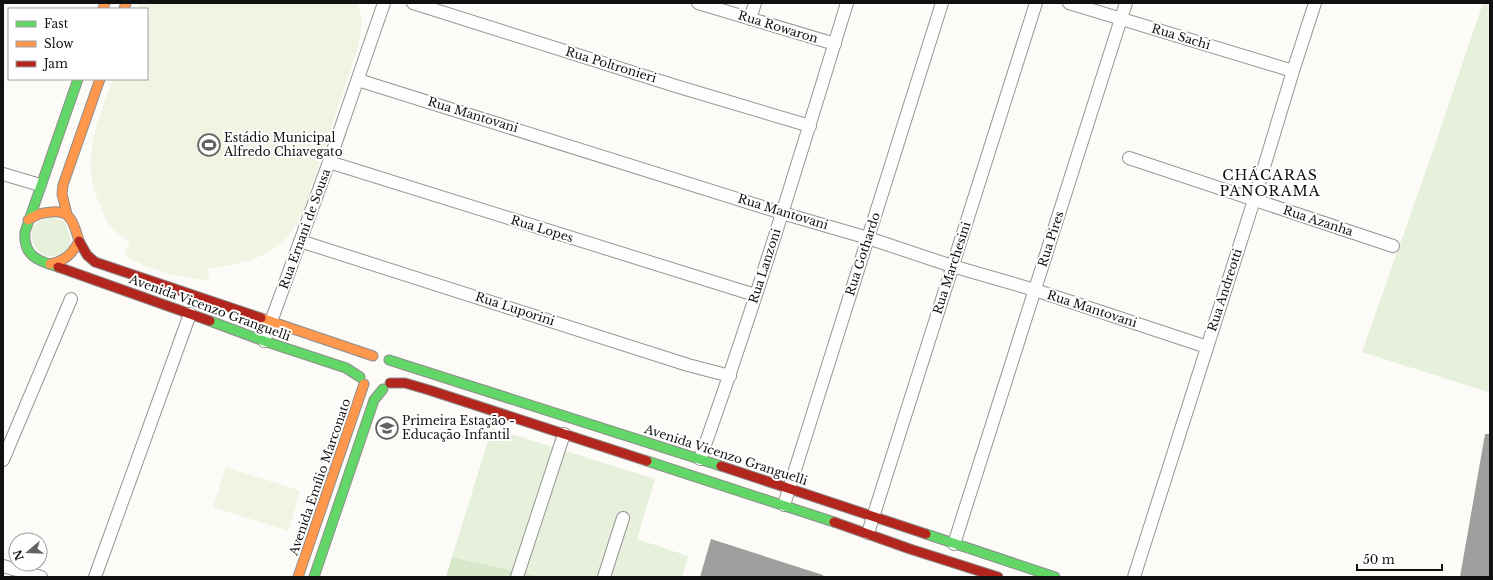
<svg xmlns="http://www.w3.org/2000/svg" width="1493" height="580" font-family="'Libre Baskerville',serif">
	<rect width="100%" height="100%" fill="#fcfbf8"/>
	<!-- green -->
	<path fill="#e7f0da" d="M 1483,3 L 1490,3 L 1490,385 L 1488,392 L 1362,352 L 1435,145 Z
		M 52,217 L 65,222 L 71,239 C 70,242 69,248 66,251 C 65,252 63,253 61,254 C 39,266 20,232 40,221 C 43,219 48,218 52,217 Z
		M 492,428 L 655,479 L 637,539 L 688,556 L 682,577 L 542,577 L 452,557 Z"/>
	<!-- forest -->
	<path fill="#d7e7c9" d="M 452,557 L 542,577 L 446,577 Z"/>
	<!-- pitch -->
	<path fill="#eff4e3" d="M 139,3 L 358,3 L 362,22 L 358,47 L 303,212 C 298,220 294,229 288,236 C 265,260 240,264 208,269 L 209,280 C 179,278 149,271 124,254 L 130,243 C 124,238 118,234 113,229 C 107,222 103,213 100,205 C 79,160 98,122 113,79 L 147,79 L 147,9 L 137,9 Z
		M 226,467 L 300,491 L 288,531 L 213,507 Z"/>
	<!-- building -->
	<path fill="#a09f9d" d="M 1485,434 L 1490,434 L 1490,577 L 1460,577 Z
		M 711,539 L 823,575 L 823,577 L 700,577 Z"/>
	<g fill="none" stroke-linecap="round" stroke-linejoin="round">
		<!-- street casing -->
		<g stroke="#979695" stroke-width="14">
			<path id="street" d="M 413,3 L 679,87 L 810,126
				M 698,3 L 835,44
				M 1069,3 L 1293,71
				M 750,19 L 755,3
				M 358,80 L 782,213 L 868,238 L 952,266 L 1035,290 L 1207,347
				M 1129,158 L 1393,246
				M 329,162 L 755,295
				M 3,174 L 40,185
				M 300,241 L 688,365 L 730,376
				M 264,341 L 329,162 L 384,3
				M 700,459 C 754,309 800,156 847,3
				M 3,460 L 71,299
				M 784,505 L 942,3
				M 868,533 L 1036,3
				M 954,544 L 1126,3
				M 3,566 L 41,577
				M 95,577 L 190,314
				M 517,577 L 564,434
				M 604,577 L 623,518
				M 1134,577 L 1254,200 L 1293,71 L 1315,3"/>
		</g>
		<!-- fast casing -->
		<g stroke="#8d8d8c" stroke-width="11">
			<path id="fast" d="M 58,267 C 39,261 23,257 25,232 L 78,79
				M 210,321 L 264,341 L 346,368 L 360,377
				M 389,360 L 721,466
				M 647,461 L 834,522
				M 926,534 L 1055,577
				M 314,577 L 374,400 L 383,389"/>
		</g>
		<!-- slow casing -->
		<g stroke="#8d8d8c" stroke-width="11">
			<path id="slow" d="M 103,9 L 105,3
				M 124,9 L 126,3
				M 67,214 L 62,194 L 63,185 L 100,79
				M 28,220 C 38,214 40,213 52,212 C 72,210 74,225 79,241 C 72,254 65,261 50,264
				M 261,318 L 373,356
				M 298,577 L 364,384"/>
		</g>
		<!-- jam casing -->
		<g stroke="#8d8d8c" stroke-width="11">
			<path id="jam" d="M 79,241 L 87,255 L 95,262 L 261,318
				M 58,267 L 210,321
				M 390,383 L 405,383 L 429,390 L 647,461
				M 721,466 L 926,534
				M 834,522 L 910,549 L 998,577"/>
		</g>
		<!-- street -->
		<use href="#street" stroke="#fffefe" stroke-width="12"/>
		<!-- fast -->
		<use href="#fast" stroke="#63d668" stroke-width="9"/>
		<!-- slow -->
		<use href="#slow" stroke="#ff974d" stroke-width="9"/>
		<!-- jam -->
		<use href="#jam" stroke="#b3261e" stroke-width="9"/>
	</g>
	<!-- icons -->
	<defs>
		<g id="stadium-ring" transform="scale(1.15)"><circle r="9.5" fill="#fff" stroke="#636362" stroke-width="1.5"/><path d="M0-5a6.5 5 0 1 0 0 10a6.5 5 0 1 0 0-10ZM-3.5-1.8h7v3.6h-7Z" fill="#636362"/></g>
		<g id="school-ring" transform="scale(1.15)"><circle r="9.5" fill="#fff" stroke="#636362" stroke-width="1.5"/><path d="M0-5L7-2L0 1L-7-2ZM-4 1L0 2.5L4 1V4Q0 6-4 4Z" fill="#636362"/></g>
	</defs>
	<g fill-rule="evenodd">
		<use href="#stadium-ring" x="209" y="145"/>
		<use href="#school-ring" x="387" y="428"/>
	</g>
	<g text-anchor="middle" stroke-width="4" stroke-linejoin="round" paint-order="stroke">
		<!-- street labels -->
		<g font-size="12" fill="#111" stroke="#fff">
			<text transform="translate(778 27) rotate(17)" y="4">Rua Rowaron</text>
			<text transform="translate(1181 37) rotate(17)" y="4">Rua Sachi</text>
			<text transform="translate(611 65) rotate(17)" y="4">Rua Poltronieri</text>
			<text transform="translate(473 115) rotate(17)" y="4">Rua Mantovani</text>
			<text transform="translate(783 212) rotate(17)" y="4">Rua Mantovani</text>
			<text transform="translate(1318 221) rotate(18)" y="4">Rua Azanha</text>
			<text transform="translate(305 229) rotate(-70)" y="4">Rua Ernani de Sousa</text>
			<text transform="translate(542 229) rotate(17)" y="4">Rua Lopes</text>
			<text transform="translate(1051 239) rotate(-72)" y="4">Rua Pires</text>
			<text transform="translate(863 254) rotate(-72)" y="4">Rua Gothardo</text>
			<text transform="translate(765 266) rotate(-72)" y="4">Rua Lanzoni</text>
			<text transform="translate(952 268) rotate(-72)" y="4">Rua Marchesini</text>
			<text transform="translate(1225 290) rotate(-72)" y="4">Rua Andreotti</text>
			<text transform="translate(210 308) rotate(20)" y="4">Avenida Vicenzo Granguelli</text>
			<text transform="translate(515 309) rotate(18)" y="4">Rua Luporini</text>
			<text transform="translate(1092 309) rotate(18)" y="4">Rua Mantovani</text>
			<text transform="translate(726 455) rotate(18)" y="4">Avenida Vicenzo Granguelli</text>
			<text transform="translate(320 477) rotate(-71)" y="4">Avenida Emílio Marconato</text>
		</g>
		<!-- poi labels -->
		<g font-size="12" fill="#111" stroke="#fff" text-anchor="start">
			<text x="224" y="142">Estádio Municipal<tspan x="224" dy="14">Alfredo Chiavegato</tspan></text>
			<text x="402" y="425">Primeira Estação -<tspan x="402" dy="14">Educação Infantil</tspan></text>
		</g>
		<!-- quarter labels -->
		<g font-size="14" letter-spacing="1" fill="#111" stroke="#fff">
			<text x="1270" y="180">CHÁCARAS<tspan x="1270" dy="16">PANORAMA</tspan></text>
		</g>
	</g>
	<!-- border -->
	<rect width="1493" height="580" fill="none" stroke="#111111" stroke-width="8"/>
	<!-- legend -->
	<rect x="8" y="8" width="140" height="72" fill="#ffffff" stroke="#a0a0a0"/>
	<rect x="16" y="21" width="20" height="6" fill="#63d668" stroke="#a0a0a0"/>
	<text x="44" y="28" font-size="12" fill="#111111">Fast</text>
	<rect x="16" y="41" width="20" height="6" fill="#ff974d" stroke="#a0a0a0"/>
	<text x="44" y="48" font-size="12" fill="#111111">Slow</text>
	<rect x="16" y="61" width="20" height="6" fill="#b3261e" stroke="#a0a0a0"/>
	<text x="44" y="68" font-size="12" fill="#111111">Jam</text>
	<!-- north arrow -->
	<g transform="translate(28 552) rotate(251)"><circle r="19" fill="#ffffff" stroke="#a0a0a0"/>
	<path d="M0-3L7 15L0 10L-7 15Z" fill="#636362"/>
	<text y="-6" font-size="11" font-weight="bold" text-anchor="middle" fill="#111111">N</text>
	</g>
	<!-- scale -->
	<path d="M1357 564v6h85v-6" fill="none" stroke="#111111" stroke-width="2"/>
	<text x="1363" y="564" font-size="12" fill="#111111" stroke="#ffffff" stroke-width="3" paint-order="stroke">50 m</text>
</svg>
